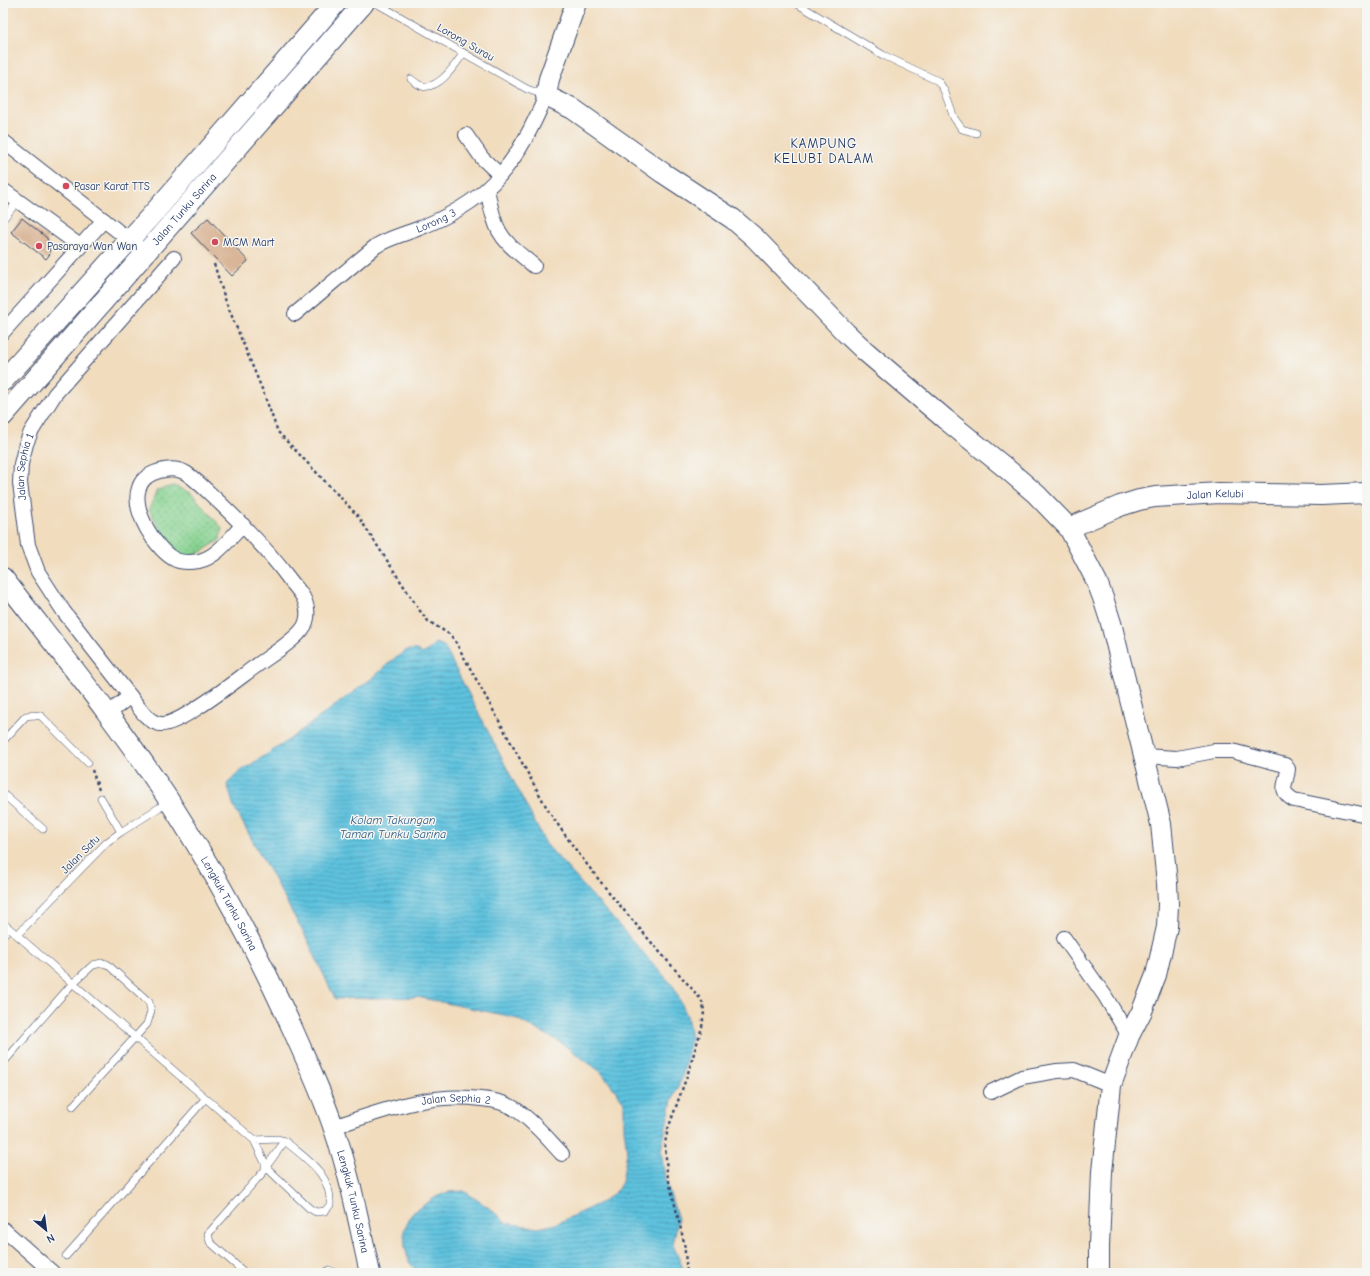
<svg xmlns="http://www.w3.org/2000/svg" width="1370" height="1276" font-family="'Comic Neue',sans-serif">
	<defs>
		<pattern id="grass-dots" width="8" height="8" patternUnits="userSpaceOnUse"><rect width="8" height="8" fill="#86d290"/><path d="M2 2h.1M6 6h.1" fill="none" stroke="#6dab79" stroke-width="1.8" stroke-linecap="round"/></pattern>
		<pattern id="water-rules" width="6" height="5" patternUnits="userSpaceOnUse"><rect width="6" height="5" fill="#5fc2de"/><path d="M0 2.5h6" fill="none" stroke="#4e9eb7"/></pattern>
	</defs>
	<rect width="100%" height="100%" fill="#f6f6f2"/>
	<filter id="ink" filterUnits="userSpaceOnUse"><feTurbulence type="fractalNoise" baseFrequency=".025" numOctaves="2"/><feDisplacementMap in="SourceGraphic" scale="8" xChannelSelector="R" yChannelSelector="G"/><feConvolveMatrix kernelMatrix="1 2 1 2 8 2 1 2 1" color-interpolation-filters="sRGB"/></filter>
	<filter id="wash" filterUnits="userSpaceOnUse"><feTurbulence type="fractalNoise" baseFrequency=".012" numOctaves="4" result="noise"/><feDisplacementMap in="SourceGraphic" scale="16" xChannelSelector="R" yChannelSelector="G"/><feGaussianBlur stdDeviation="0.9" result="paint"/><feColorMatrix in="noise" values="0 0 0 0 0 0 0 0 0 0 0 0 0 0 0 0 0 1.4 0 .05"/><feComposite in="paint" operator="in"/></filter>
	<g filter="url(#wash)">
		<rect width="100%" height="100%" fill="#f1dcbd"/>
		<!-- grass -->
		<path fill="url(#grass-dots)" stroke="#508077" d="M 174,486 L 191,493 L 222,528 L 220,540 L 188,560 L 170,550 L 149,509 L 157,490 Z"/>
		<!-- water -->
		<path fill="url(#water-rules)" stroke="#3d789e" d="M 435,643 L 444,646 L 546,844 L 674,987 L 687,1016 L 691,1039 L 682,1078 L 672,1100 L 661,1150 L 665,1179 L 678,1219 L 673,1245 L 685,1273 L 586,1273 C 569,1266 548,1266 531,1273 L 418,1273 L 409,1262 L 405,1248 L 404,1231 L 412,1213 L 436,1197 L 448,1192 L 464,1191 L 489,1208 L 507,1223 L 538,1228 L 556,1224 L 600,1203 L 616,1192 L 622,1182 L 627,1152 L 624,1128 L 624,1102 L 601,1072 L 560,1042 L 513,1017 L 417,997 L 335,999 L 309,943 L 234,807 L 227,784 L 239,772 L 283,744 L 374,677 L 391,661 L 407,650 L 417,650 L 422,654 L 430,649 Z"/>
		<g id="blocks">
			<!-- building -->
			<path fill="#d3a682" d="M 22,218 L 47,238 L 50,254 L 46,259 L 11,232 Z
				M 208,218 L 248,261 L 232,276 L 191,233 Z"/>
		</g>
	</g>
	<g filter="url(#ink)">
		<use href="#blocks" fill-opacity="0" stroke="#3b496c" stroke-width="1"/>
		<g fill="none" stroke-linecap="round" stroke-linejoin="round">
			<!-- lane casing -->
			<g stroke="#3b496c" stroke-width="8">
				<path id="lane" d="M 376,3 L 527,89 L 544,95
					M 796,3 L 883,55 L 938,81 L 944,90 L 954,118 L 962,129 L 976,133
					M 411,79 C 414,81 418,85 422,86 C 439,90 455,65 463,54
					M 3,219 L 18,201
					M 3,741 L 26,716 L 33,715 L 41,716 L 88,763
					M 3,794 L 43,829
					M 101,798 L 121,832
					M 3,923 L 254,1140 L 265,1163 L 265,1170 L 208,1234 L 210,1242 L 245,1273
					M 3,935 L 9,928
					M 17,935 L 107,842 L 121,832 L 168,802
					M 3,1063 L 72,984 L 93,965 L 102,963 L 107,964 L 149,1002 L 151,1011 L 147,1024 L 73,1106
					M 254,1140 L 278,1139 L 285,1141 C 306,1159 332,1174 330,1205 L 325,1211 L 316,1212 L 309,1208 L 266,1167 L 285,1141
					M 66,1256 L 205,1099
					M 325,1273 L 329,1270 L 335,1273"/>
			</g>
			<!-- street casing -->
			<g stroke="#3b496c" stroke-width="16">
				<g id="street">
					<path d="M 466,135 L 482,158 L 500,175"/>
					<path d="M 3,141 L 137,246"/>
					<path d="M 487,189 C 490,203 492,218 499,231 C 507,246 522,255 534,266"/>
					<path d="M 3,190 L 80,246"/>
					<path id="s1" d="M 295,314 L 376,246 C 392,236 410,233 427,225 C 453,214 482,197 500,175 C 520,153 534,123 546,96"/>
					<path d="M 3,332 L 104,220"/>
					<path d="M 130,696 C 138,706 147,722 160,724 C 178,727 239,678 256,666 C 268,657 303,636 306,622 C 309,613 307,605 303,597 C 299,590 292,583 287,576 C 267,549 244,526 220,503 C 209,493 198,481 186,473 C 172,465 144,471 139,488 C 131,510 156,551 176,560 C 183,563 192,562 199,561 C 217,557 230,538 243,525"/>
					<path id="s2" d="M 108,714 L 130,696 L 64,612 L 38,572 L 28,545 L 20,483 L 21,464 L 26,444 L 31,432 L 55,394 L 174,258"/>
					<path d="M 1143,756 L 1177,758 L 1214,751 L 1232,751 L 1285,765 L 1288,769 C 1287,784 1277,790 1294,800 L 1367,815"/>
					<path d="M 1064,938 L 1105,996 L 1129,1036"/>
					<path d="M 991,1092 L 1022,1077 L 1057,1071 L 1074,1070 L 1111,1085"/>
					<path id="s3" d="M 333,1127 C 383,1111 428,1092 481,1099 C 494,1100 508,1103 518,1111 C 535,1123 548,1139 562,1154"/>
					<path d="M 3,1229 L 53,1273"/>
				</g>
			</g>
			<!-- secondary casing -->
			<g stroke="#3b496c" stroke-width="22">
				<g id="secondary">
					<path d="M 576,3 L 549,79 L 546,96 L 573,109 L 663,173 L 733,219 L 755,238 L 846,333 L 865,351 L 945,419 L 1007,469 L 1036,494 L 1069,528 L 1097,582 L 1103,598 L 1111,623 L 1161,824 L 1167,883 L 1168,904 L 1167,927 L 1156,975 L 1142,1011 L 1129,1036 L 1111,1085 L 1102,1172 L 1099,1246 L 1099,1273"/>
					<path d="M 3,381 L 158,208 L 336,3"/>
					<path id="s4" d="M 3,416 L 364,3"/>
					<path id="s5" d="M 1069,528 L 1120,506 L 1139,500 L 1155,497 L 1219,493 L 1321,495 L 1367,493"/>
					<path id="s6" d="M 3,578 C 60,652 119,724 170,802 C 217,875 257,951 293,1030 C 307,1062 322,1093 333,1126 C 350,1174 359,1224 370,1273"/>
				</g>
			</g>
			<!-- path -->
			<path stroke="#3b496c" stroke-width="2.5" stroke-dasharray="3 3" stroke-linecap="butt" d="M 214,264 L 226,302 L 262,389 L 278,432 L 358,516 L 420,611 L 428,621 L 449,634 L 454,639 L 548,810 C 592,877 647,937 699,997 L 703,1004 L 704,1012 L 702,1027 L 688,1073 L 668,1129 L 665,1143 L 667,1173 L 684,1242 L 687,1273
				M 92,770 L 99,790"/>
			<!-- lane -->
			<use href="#lane" stroke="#fff" stroke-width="7"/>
			<!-- street -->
			<use href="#street" stroke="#fff" stroke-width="14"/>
			<!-- secondary -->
			<use href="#secondary" stroke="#fff" stroke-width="20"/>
		</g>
	</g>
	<!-- markers -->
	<g fill="#d1495b" stroke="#f6f6f2" stroke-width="1.5">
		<circle cx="66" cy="186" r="4"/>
		<circle cx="215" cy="242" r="4"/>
		<circle cx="39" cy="246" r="4"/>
	</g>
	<g text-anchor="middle" stroke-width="3" stroke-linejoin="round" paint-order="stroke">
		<!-- street labels -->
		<g font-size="11" fill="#1b2f5e" stroke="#f6f6f2">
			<text transform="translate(466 42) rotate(30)" y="4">Lorong Surau</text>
			<text dy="4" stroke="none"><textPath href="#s4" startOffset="275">Jalan Tunku Sarina</textPath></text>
			<text dy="4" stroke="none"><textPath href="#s1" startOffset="171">Lorong 3</textPath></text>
			<text dy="4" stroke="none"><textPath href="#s2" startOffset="291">Jalan Sephia 1</textPath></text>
			<text dy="4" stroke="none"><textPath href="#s5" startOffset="152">Jalan Kelubi</textPath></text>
			<text transform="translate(80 854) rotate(-45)" y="4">Jalan Satu</text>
			<text dy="4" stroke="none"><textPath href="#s6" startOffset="397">Lengkuk Tunku Sarina</textPath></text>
			<text dy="4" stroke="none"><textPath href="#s3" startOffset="127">Jalan Sephia 2</textPath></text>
			<text dy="4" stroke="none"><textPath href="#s6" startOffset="721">Lengkuk Tunku Sarina</textPath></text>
		</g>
		<!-- poi labels -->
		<g font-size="11" fill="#1b2f5e" stroke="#f6f6f2" text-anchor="start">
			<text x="74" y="190">Pasar Karat TTS</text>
			<text x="223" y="246">MCM Mart</text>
			<text x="47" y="250">Pasaraya Wan Wan</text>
		</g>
		<!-- water labels -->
		<g font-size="12" font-style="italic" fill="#2f5b84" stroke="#f6f6f2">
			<text x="393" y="824">Kolam Takungan<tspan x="393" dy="14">Taman Tunku Sarina</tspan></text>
		</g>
		<!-- quarter labels -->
		<g font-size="13" letter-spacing="1" fill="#1b2f5e" stroke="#f6f6f2">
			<text x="824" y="148">KAMPUNG<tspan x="824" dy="15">KELUBI DALAM</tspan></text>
		</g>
	</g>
	<!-- margin -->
	<rect width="1370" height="1276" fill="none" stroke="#f6f6f2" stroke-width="16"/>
	<!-- north arrow -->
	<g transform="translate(46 1230) rotate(151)" stroke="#f6f6f2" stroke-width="3" paint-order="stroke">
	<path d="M0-3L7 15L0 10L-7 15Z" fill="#1b2f5e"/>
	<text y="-6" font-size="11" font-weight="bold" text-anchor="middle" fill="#1b2f5e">N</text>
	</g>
</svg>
